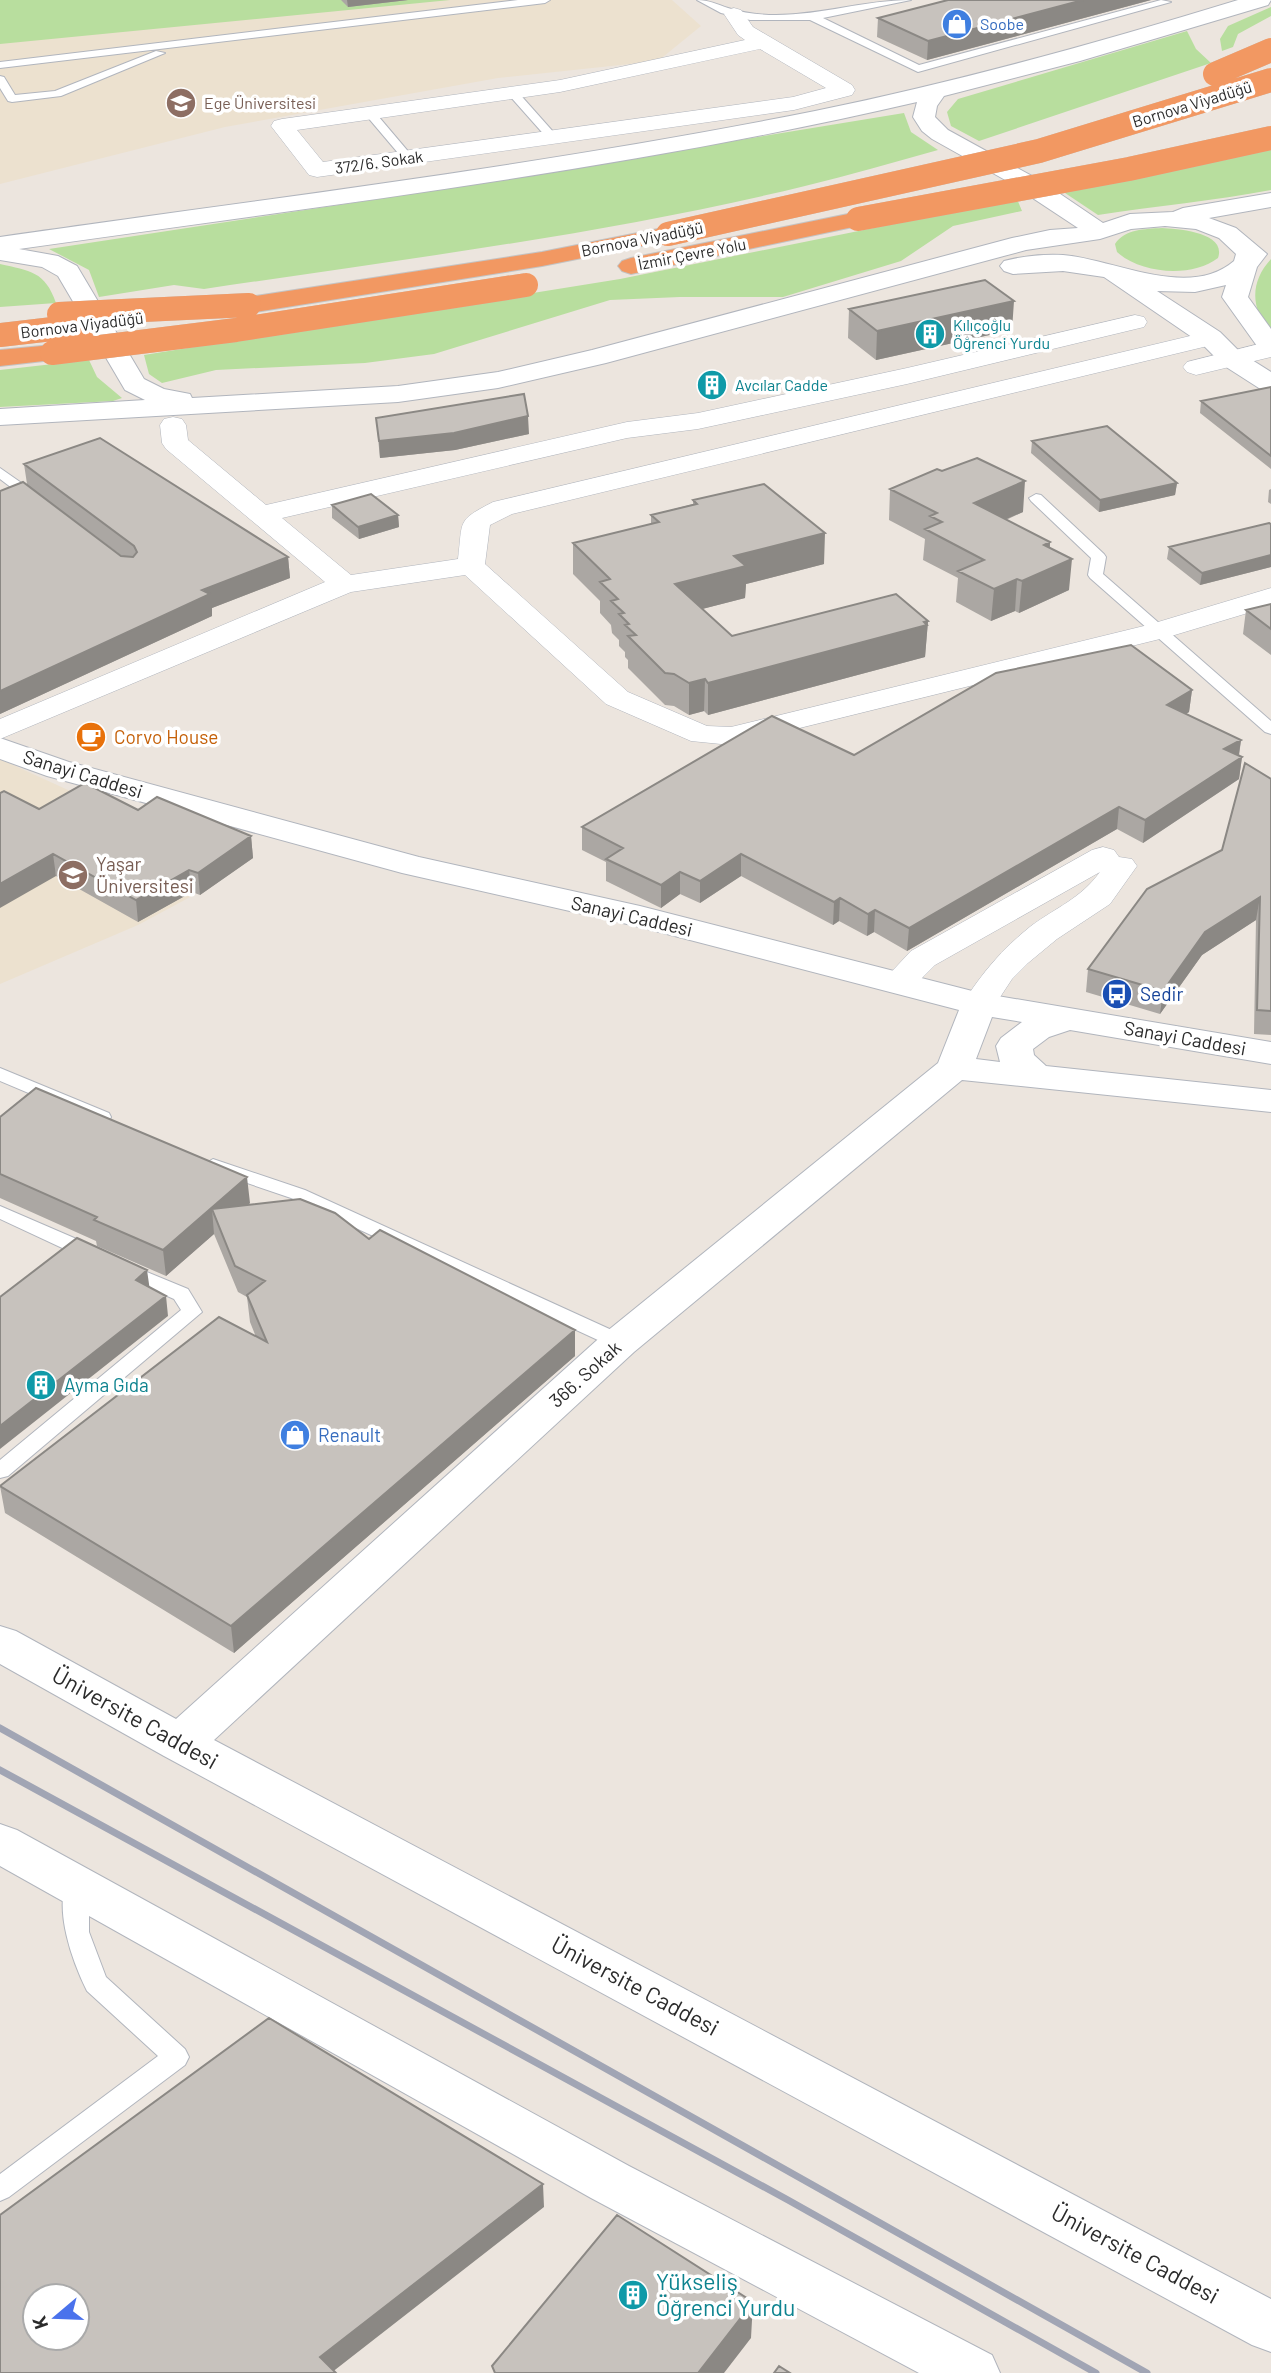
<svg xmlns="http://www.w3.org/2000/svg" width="1271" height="2373" font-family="Barlow,sans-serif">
	<rect width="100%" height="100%" fill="#ece5de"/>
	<!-- education -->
	<path fill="#ece1cf" d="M 0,0 L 672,0 L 701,26 L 658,61 L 498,78 L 225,127 L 0,184 Z
		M 0,759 L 147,826 L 97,854 L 194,895 L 138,925 L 0,984 Z"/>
	<!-- green -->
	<path fill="#b8de9e" d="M 0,0 L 450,0 L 0,44 Z
		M 1271,7 L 1271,16 L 1238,34 L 1233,47 L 1222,51 L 1220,39 L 1228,26 Z
		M 1187,31 L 1196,49 L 1211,63 L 979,141 L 951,126 L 947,112 L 958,99 Z
		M 904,113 L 911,132 L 938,150 C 894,162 850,175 805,186 C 608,234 405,259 204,289 L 174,285 L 99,297 L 89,270 L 49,249 L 391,197 Z
		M 1271,143 L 1271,190 C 1214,201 1156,206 1098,215 L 1059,189 Z
		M 1017,199 L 1022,211 L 953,226 L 901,261 L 783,297 L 680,297 L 610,300 L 434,354 L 365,363 L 216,370 L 162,383 L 149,374 L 144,355 L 620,279 Z
		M 1162,228 C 1178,229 1227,232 1218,258 C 1192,278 1141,274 1117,252 L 1115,244 C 1125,229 1145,229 1162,228 Z
		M 1271,259 L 1271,334 C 1251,309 1249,283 1271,259 Z
		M 0,264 C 30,271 45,271 56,303 L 0,307 Z
		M 89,360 L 97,377 L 122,398 L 113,401 L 0,407 L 0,370 Z"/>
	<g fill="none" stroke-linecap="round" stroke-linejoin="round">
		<!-- lane casing -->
		<g stroke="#b1b5bd" stroke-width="2">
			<path id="lane" d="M 518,0 L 550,0 L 545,3 L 0,68 L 0,62 Z
				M 697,0 C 709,0 716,4 728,8 C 743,13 760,15 776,15 C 822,15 865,0 911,0 L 823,18 L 919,65 L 1161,0 L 1171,2 L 918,72 L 810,20 L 750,20 L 721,13 Z
				M 156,51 L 165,53 L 61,96 L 12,102 L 8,101 L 0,88 L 0,76 L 4,77 L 15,95 L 55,91 Z
				M 508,90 L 516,90 L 556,135 L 556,139 L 548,139 L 508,94 Z
				M 365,110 L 373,110 L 412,156 L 412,160 L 404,160 L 365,114 Z
				M 0,468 L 43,498 L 43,504 L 33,504 L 0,479 Z
				M 1036,494 L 1041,495 L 1104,554 L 1106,557 L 1103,574 L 1271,721 L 1271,734 L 1265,732 L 1090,578 L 1088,575 L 1091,558 L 1031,501 L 1029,498 Z
				M 0,1068 L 109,1113 L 111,1117 L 109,1121 L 95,1121 L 0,1081 Z
				M 213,1159 L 305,1190 L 627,1337 L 630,1342 L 627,1347 L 613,1347 L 291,1198 L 206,1169 L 203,1165 Z
				M 0,1206 L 102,1250 L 105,1255 L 102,1260 L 88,1260 L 0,1219 Z
				M 125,1263 L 188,1289 L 202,1312 L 8,1476 L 0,1478 L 0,1460 L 181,1310 L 174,1299 L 118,1274 L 115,1269 L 118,1264 Z
				M 77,1876 L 86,1879 L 89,1886 L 89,1932 L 106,1977 L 185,2049 L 189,2057 L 185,2065 L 9,2197 L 0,2201 L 0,2174 L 158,2056 L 87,1991 C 73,1963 53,1909 68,1879 Z"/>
		</g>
		<!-- street casing -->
		<g stroke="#b1b5bd" stroke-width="1">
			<path id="street" d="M 734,8 L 741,10 L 753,27 L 852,85 L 855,90 L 852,95 L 794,110 L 317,177 L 309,175 L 271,126 L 274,121 L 282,119 L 560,80 L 745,40 L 738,35 L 724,14 L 727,10 ZM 760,49 L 826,88 L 793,97 L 323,162 L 297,130 L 560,92 Z
				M 1135,315 L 1144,317 L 1147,322 L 1144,327 L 907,384 L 698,429 L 627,438 L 282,518 L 351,575 L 458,559 C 463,520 456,521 493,502 L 1211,331 L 1220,333 L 1223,338 L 1220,343 L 512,514 L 490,525 L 485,564 L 628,692 L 707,726 L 731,727 L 1148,625 L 1271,588 L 1271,606 L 1168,637 L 731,745 L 691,741 L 606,704 L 465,575 L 351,592 L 0,739 L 0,719 L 325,582 L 166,449 L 162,443 L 160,425 L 164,419 L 173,417 L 182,419 L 186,425 L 188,440 L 266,505 L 627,422 L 698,413 L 907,368 Z
				M 1271,341 L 1271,357 L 1196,375 L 1187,372 L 1183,367 L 1187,362 Z
				M 1103,847 L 1114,850 L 1119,857 L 1132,859 L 1137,866 L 1110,904 L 1057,939 L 1028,963 L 1012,979 L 991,1011 L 979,1014 L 967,1011 L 962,1004 C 983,972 1001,950 1031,926 C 1057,907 1080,899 1100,872 L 935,965 L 910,990 L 898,993 L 886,990 L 881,983 L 911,951 L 1092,850 Z"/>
		</g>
		<!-- secondary casing -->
		<g stroke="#b1b5bd" stroke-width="2">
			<path id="secondary" d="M 1238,0 L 1271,0 L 1268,5 L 1080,61 L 944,96 L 937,106 L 935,117 L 948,130 L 1041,181 L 1103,223 L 1130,214 L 1173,212 L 1183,208 L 1271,193 L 1271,207 L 1209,218 L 1236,228 L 1267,254 L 1257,267 L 1248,297 L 1271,329 L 1271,355 L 1262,353 L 1222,297 L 1226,285 L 1195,292 L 1157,291 L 1220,332 L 1241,353 L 1271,372 L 1271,392 L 1262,390 L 1223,365 L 1202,344 L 1104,277 L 1063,271 L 1013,274 L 1004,271 L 1000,266 L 1004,261 C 1023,256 1043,254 1063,255 C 1114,259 1189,300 1234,261 L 1236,254 L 1219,238 L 1196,229 L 1165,226 L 1131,229 L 1100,239 L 1026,250 L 606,363 L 498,388 L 398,402 L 0,425 L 0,409 L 145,400 L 125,390 L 58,276 L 42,267 L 0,260 L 0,237 C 272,198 546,165 815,111 C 958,82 1098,43 1238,0 ZM 917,102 L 913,117 L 922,131 L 932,139 L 1007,181 L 1078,228 L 1050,230 L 1012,238 L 592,350 L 498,372 L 398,386 L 192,398 L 190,394 L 164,389 L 144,379 L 77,266 L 58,256 L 19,249 C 319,206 621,171 917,102 Z
				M 0,738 L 69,762 L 419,857 L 640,906 L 980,993 L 1271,1042 L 1271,1064 L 1070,1030 L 1049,1037 L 1033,1049 L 1034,1055 L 1046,1066 L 1271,1090 L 1271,1112 L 962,1080 L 634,1352 L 214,1740 L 1271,2299 L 1271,2352 L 1252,2345 L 164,1756 L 0,1664 L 0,1626 L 16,1631 L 176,1719 L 606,1332 L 938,1063 L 959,1010 L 636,926 L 402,873 L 47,776 L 0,759 ZM 992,1017 L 1022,1022 L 1001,1038 L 996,1046 L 1000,1062 L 976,1059 Z
				M 0,1824 L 17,1830 L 629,2166 L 992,2355 L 1000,2373 L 919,2373 L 591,2198 L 0,1866 Z"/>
		</g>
		<!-- highway casing -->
		<g stroke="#c4c4c4" stroke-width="2">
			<path id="highway" d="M 858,212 L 867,214 L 870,219 L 867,224 L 631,274 L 622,271 L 618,266 L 622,261 L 631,258 Z
				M 668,227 L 677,229 L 680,234 L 677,239 L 542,266 L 249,313 L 240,310 L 236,305 L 240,300 L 249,297 L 542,252 Z
				M 52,345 L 61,347 L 65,353 L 61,359 L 0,366 L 0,350 Z"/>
		</g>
		<!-- lane -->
		<use href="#lane" fill="#fff" fill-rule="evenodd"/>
		<!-- street -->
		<use href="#street" fill="#fff" fill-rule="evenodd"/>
		<!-- secondary -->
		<use href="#secondary" fill="#fff" fill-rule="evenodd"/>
		<!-- highway -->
		<use href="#highway" fill="#f29862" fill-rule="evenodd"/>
		<!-- rail -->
		<path stroke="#a1a5b4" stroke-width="7" d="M 0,1728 L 1147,2373
			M 0,1770 L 788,2200 L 1096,2373"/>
		<!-- highway-bridge casing -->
		<g stroke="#c4c4c4" stroke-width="24" stroke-linecap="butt">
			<path id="highway-bridge" d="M 1215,74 L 1271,50
				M 858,219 L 1129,169 L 1271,138
				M 668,234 L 1039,151 L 1271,80
				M 59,314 L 249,305
				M 0,335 L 87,325
				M 52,353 L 236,330 L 526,285"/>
		</g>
		<!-- highway-bridge -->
		<use href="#highway-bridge" stroke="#f29862" stroke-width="24"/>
	</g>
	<!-- wall -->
	<path fill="#aba7a3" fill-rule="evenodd" d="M 341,0 L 408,0 L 348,7 Z
		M 948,0 L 1151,0 L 927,60 L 877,37 L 878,18 Z
		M 849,309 L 1012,330 L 876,360 L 848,338 Z
		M 1271,387 L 1271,469 L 1200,413 L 1201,401 Z
		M 376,418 L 529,434 L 455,450 L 380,458 Z
		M 1032,441 L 1177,483 L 1175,495 L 1099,512 L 1031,453 Z
		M 24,464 L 288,557 L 290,578 L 212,608 L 212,616 L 0,714 L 0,491 L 27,484 ZM 66,514 L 122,556 L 121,556 Z
		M 890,489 L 1023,512 L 1006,520 L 1050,542 L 1050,547 L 1069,590 L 1019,613 L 1015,611 L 991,621 L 956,602 L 958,578 L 923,560 L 925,539 L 889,520 Z
		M 1271,489 L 1271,504 L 1268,502 L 1269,490 Z
		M 693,500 L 824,564 L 746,584 L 745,598 L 702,609 L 732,636 L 928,621 L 925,657 L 708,715 L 704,711 L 689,715 L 674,706 L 665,705 L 628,668 L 628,660 L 625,657 L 625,652 L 619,646 L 619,640 L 612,633 L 611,625 L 600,613 L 600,601 L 573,574 L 573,543 L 651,524 L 651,515 L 693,504 Z
		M 332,505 L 398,515 L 399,527 L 359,539 L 332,518 Z
		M 1271,524 L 1271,567 L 1200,585 L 1167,559 L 1169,547 Z
		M 1271,604 L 1271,655 L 1243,634 L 1246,610 Z
		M 1192,690 L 1189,712 L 1186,714 L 1241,740 L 1239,756 L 1242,757 L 1239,779 L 1143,843 L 1117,829 L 907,951 L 874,932 L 867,936 L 839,921 L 833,925 L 741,876 L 700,903 L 680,894 L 661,908 L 606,881 L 606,862 L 582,850 L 582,827 L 854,755 Z
		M 1271,779 L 1271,1035 L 1254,1034 L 1256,920 L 1202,955 L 1160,1014 L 1086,992 L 1088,969 L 1222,850 Z
		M 39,809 L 138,810 L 251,836 L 253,858 L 200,895 L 192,892 L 138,922 L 56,876 Z
		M 0,1117 L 250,1203 L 248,1205 L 369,1239 L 575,1356 L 234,1653 L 5,1513 L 0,1486 L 256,1337 L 250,1322 L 247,1297 L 238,1292 L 214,1234 L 166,1276 L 97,1246 L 96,1241 L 0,1198 Z"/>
	<!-- shaded-wall -->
	<path fill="#8b8884" d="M 347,0 L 408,0 L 348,7 Z
		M 1083,0 L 1151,0 L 927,60 L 928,41 Z
		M 1014,301 L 1012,330 L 876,360 L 877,331 Z
		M 528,416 L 529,434 L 455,450 L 380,458 L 379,441 Z
		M 1025,481 L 1023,512 L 971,534 L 974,503 Z
		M 1177,483 L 1175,495 L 1099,512 L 1100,500 Z
		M 398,515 L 399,527 L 359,539 L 358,527 Z
		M 825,533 L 824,564 L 746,584 L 745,598 L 675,616 L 675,584 L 734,556 Z
		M 1050,542 L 1048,570 L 1072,559 L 1069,590 L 1019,613 L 1022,581 L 1044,545 Z
		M 1271,555 L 1271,567 L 1200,585 L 1202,573 Z
		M 288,557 L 290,578 L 212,608 L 212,616 L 0,714 L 0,691 L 202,590 Z
		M 1017,579 L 1015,611 L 991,621 L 994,589 Z
		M 928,621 L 925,657 L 708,715 L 708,683 Z
		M 705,679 L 704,711 L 689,715 L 689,683 Z
		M 1192,690 L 1189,712 L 1164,727 L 1167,705 Z
		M 1241,740 L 1238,760 L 1242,757 L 1239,779 L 1143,843 L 1145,820 L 1224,749 Z
		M 1119,807 L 1117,829 L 907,951 L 909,928 Z
		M 251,836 L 253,858 L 200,895 L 198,873 Z
		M 53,854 L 56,876 L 0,908 L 0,884 Z
		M 741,854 L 741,876 L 700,903 L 700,881 Z
		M 189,870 L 192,892 L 138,922 L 136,900 Z
		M 680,872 L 680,894 L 661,908 L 661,885 Z
		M 1260,897 L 1256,920 L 1202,955 L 1160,1014 L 1163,991 L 1205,932 Z
		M 840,898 L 839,921 L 833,925 L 834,902 Z
		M 875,910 L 874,932 L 867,936 L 868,914 Z
		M 247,1177 L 250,1203 L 220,1229 L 212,1209 L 214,1234 L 166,1276 L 163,1250 Z
		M 147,1270 L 150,1291 L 136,1280 Z
		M 166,1296 L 168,1316 L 0,1449 L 0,1426 Z
		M 575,1330 L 575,1356 L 234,1653 L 231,1626 Z
		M 543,2184 L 544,2207 L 331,2373 L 320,2357 Z
		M 753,2302 L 751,2338 L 724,2373 L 698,2373 Z"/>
	<!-- building -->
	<path fill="#c7c2bd" stroke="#8b8884" stroke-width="2" fill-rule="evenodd" d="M 948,0 L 1083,0 L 928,41 L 878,18 Z
		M 985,280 L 1014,301 L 877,331 L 849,309 Z
		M 1271,387 L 1271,456 L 1201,401 Z
		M 524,394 L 528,416 L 454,433 L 379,441 L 376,418 Z
		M 1107,426 L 1177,483 L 1100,500 L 1032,441 Z
		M 100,438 L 288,557 L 202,590 L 210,594 L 0,691 L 0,491 L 23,482 L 121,556 L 133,557 L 137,552 L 134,546 L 24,464 Z
		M 977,458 L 1025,481 L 974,503 L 1050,542 L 1044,545 L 1072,559 L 1022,581 L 1017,579 L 994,589 L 958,571 L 984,560 L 925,529 L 942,522 L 930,516 L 937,513 L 890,489 L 937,469 L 942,471 Z
		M 764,484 L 825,533 L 734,556 L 746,566 L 675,584 L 732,636 L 896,594 L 928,621 L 924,622 L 927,625 L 708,683 L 705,679 L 689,683 L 674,674 L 665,673 L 628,636 L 636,635 L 625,625 L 629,624 L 619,614 L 624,613 L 611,601 L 618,599 L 600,582 L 610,579 L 573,543 L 659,522 L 651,515 L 697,504 L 693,500 Z
		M 371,494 L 398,515 L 358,527 L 332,505 Z
		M 1269,523 L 1271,524 L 1271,555 L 1202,573 L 1169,547 Z
		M 1271,604 L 1271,629 L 1246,610 Z
		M 1131,645 L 1192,690 L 1167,705 L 1241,740 L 1224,749 L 1242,757 L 1145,820 L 1119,807 L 909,928 L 875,910 L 868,914 L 840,898 L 834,902 L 741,854 L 700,881 L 680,872 L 661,885 L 606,859 L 623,848 L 582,827 L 772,716 L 854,755 L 996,673 Z
		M 1245,763 L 1271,779 L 1271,1011 L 1257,1010 L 1260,897 L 1205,932 L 1163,991 L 1088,969 L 1147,889 L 1222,850 Z
		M 85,783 L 138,810 L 157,797 L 251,836 L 198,873 L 189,870 L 136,900 L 53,854 L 0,884 L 0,793 L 4,791 L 39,809 Z
		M 36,1088 L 247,1177 L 163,1250 L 94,1220 L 97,1217 L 0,1174 L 0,1117 Z
		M 300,1199 L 335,1213 L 369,1239 L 380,1230 L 575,1330 L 231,1626 L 0,1486 L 219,1317 L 267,1342 L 247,1295 L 265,1281 L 235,1266 L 212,1209 Z
		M 77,1238 L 147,1270 L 136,1280 L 166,1296 L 0,1426 L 0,1297 Z
		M 269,2018 L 543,2184 L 320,2357 L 336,2373 L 0,2373 L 0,2215 ZM 35,2296 L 77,2296 L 77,2338 L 35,2338 Z
		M 617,2215 L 753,2302 L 698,2373 L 495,2373 L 492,2366 Z
		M 779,2366 L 790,2373 L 774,2373 Z"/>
	<!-- icons -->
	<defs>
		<g id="shop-disc" transform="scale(1.575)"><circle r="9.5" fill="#3f7fe0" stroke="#fff"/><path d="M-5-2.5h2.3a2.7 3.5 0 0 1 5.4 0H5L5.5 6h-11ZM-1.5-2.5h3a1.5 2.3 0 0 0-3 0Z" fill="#fff"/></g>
		<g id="university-disc" transform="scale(1.575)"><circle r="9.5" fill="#8d6e63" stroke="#fff"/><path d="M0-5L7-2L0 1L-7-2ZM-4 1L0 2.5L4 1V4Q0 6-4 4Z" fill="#fff"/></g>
		<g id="building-disc" transform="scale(1.575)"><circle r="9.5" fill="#0f9aa8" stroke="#fff"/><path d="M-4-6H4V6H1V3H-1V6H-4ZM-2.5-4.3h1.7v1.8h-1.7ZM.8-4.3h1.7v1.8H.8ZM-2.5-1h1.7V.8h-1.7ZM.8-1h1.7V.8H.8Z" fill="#fff"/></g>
		<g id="cafe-disc" transform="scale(1.575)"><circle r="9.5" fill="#e8710a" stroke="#fff"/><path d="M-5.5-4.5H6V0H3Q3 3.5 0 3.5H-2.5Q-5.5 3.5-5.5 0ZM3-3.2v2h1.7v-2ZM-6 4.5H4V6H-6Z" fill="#fff"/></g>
		<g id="bus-disc" transform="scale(1.575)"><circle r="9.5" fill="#1a4fb4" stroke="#fff"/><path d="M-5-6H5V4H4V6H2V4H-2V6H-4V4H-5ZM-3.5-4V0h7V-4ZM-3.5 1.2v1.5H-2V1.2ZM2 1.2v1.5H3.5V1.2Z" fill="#fff"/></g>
	</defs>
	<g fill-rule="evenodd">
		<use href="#shop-disc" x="957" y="24"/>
		<use href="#university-disc" x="181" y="103"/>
		<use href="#building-disc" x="930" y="334"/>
		<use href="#building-disc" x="712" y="385"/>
		<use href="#cafe-disc" x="91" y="737"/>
		<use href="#university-disc" x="73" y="875"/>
		<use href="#bus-disc" x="1117" y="994"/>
		<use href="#building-disc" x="41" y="1385"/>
		<use href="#shop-disc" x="295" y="1435"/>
		<use href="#building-disc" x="633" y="2295"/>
	</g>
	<g text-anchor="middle" stroke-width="7" stroke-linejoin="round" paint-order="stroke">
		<!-- far-shop labels -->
		<g font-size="16" fill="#366cbe" stroke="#fff" text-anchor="start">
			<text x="980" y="30">Soobe</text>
		</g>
		<!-- far-education labels -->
		<g font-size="16" fill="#785e54" stroke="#fff" text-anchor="start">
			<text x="204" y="109">Ege Üniversitesi</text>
		</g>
		<!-- far-street labels -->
		<g font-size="16" fill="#2b2b2b" stroke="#fff">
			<text transform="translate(1192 104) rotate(-17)" y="6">Bornova Viyadüğü</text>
			<text transform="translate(379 162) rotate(-8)" y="6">372/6. Sokak</text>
			<text transform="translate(642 239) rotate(-11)" y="6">Bornova Viyadüğü</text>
			<text transform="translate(692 254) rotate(-11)" y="6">İzmir Çevre Yolu</text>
			<text transform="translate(82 325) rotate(-7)" y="6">Bornova Viyadüğü</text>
		</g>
		<!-- far-culture labels -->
		<g font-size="16" fill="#0d838f" stroke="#fff" text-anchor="start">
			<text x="953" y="331">Kılıçoğlu<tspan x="953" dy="18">Öğrenci Yurdu</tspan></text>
			<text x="735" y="391">Avcılar Cadde</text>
		</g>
		<!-- food labels -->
		<g font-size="19" fill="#c56008" stroke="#fff" text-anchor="start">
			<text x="114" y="744">Corvo House</text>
		</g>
		<!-- street labels -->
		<g font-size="19" fill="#2b2b2b" stroke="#fff">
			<text transform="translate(83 774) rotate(17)" y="7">Sanayi Caddesi</text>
			<text transform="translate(632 916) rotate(13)" y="7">Sanayi Caddesi</text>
			<text transform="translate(1185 1038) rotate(10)" y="7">Sanayi Caddesi</text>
			<text transform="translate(585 1374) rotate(-42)" y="7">366. Sokak</text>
		</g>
		<!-- education labels -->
		<g font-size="19" fill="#785e54" stroke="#fff" text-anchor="start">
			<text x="96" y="871">Yaşar<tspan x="96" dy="22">Üniversitesi</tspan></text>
		</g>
		<!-- transit labels -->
		<g font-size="19" fill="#164399" stroke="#fff" text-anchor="start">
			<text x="1140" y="1001">Sedir</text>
		</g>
		<!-- culture labels -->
		<g font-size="19" fill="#0d838f" stroke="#fff" text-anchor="start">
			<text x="64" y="1392">Ayma Gıda</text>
		</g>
		<!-- shop labels -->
		<g font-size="19" fill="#366cbe" stroke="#fff" text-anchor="start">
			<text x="318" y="1442">Renault</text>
		</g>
		<!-- near-street labels -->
		<g font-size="23" fill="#2b2b2b" stroke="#fff">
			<text transform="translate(135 1718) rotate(29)" y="8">Üniversite Caddesi</text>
			<text transform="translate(635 1986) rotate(28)" y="8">Üniversite Caddesi</text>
			<text transform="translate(1135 2254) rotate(28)" y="8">Üniversite Caddesi</text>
		</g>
		<!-- near-culture labels -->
		<g font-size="23" fill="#0d838f" stroke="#fff" text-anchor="start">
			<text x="656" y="2290">Yükseliş<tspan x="656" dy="26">Öğrenci Yurdu</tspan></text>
		</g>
	</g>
	<!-- north arrow -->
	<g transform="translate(56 2317) rotate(251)"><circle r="33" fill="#ffffff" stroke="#aaaaaa" stroke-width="2"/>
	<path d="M0-5L12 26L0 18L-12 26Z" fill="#4a72ec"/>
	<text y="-10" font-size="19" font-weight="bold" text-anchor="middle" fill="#2b2b2b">K</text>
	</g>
</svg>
